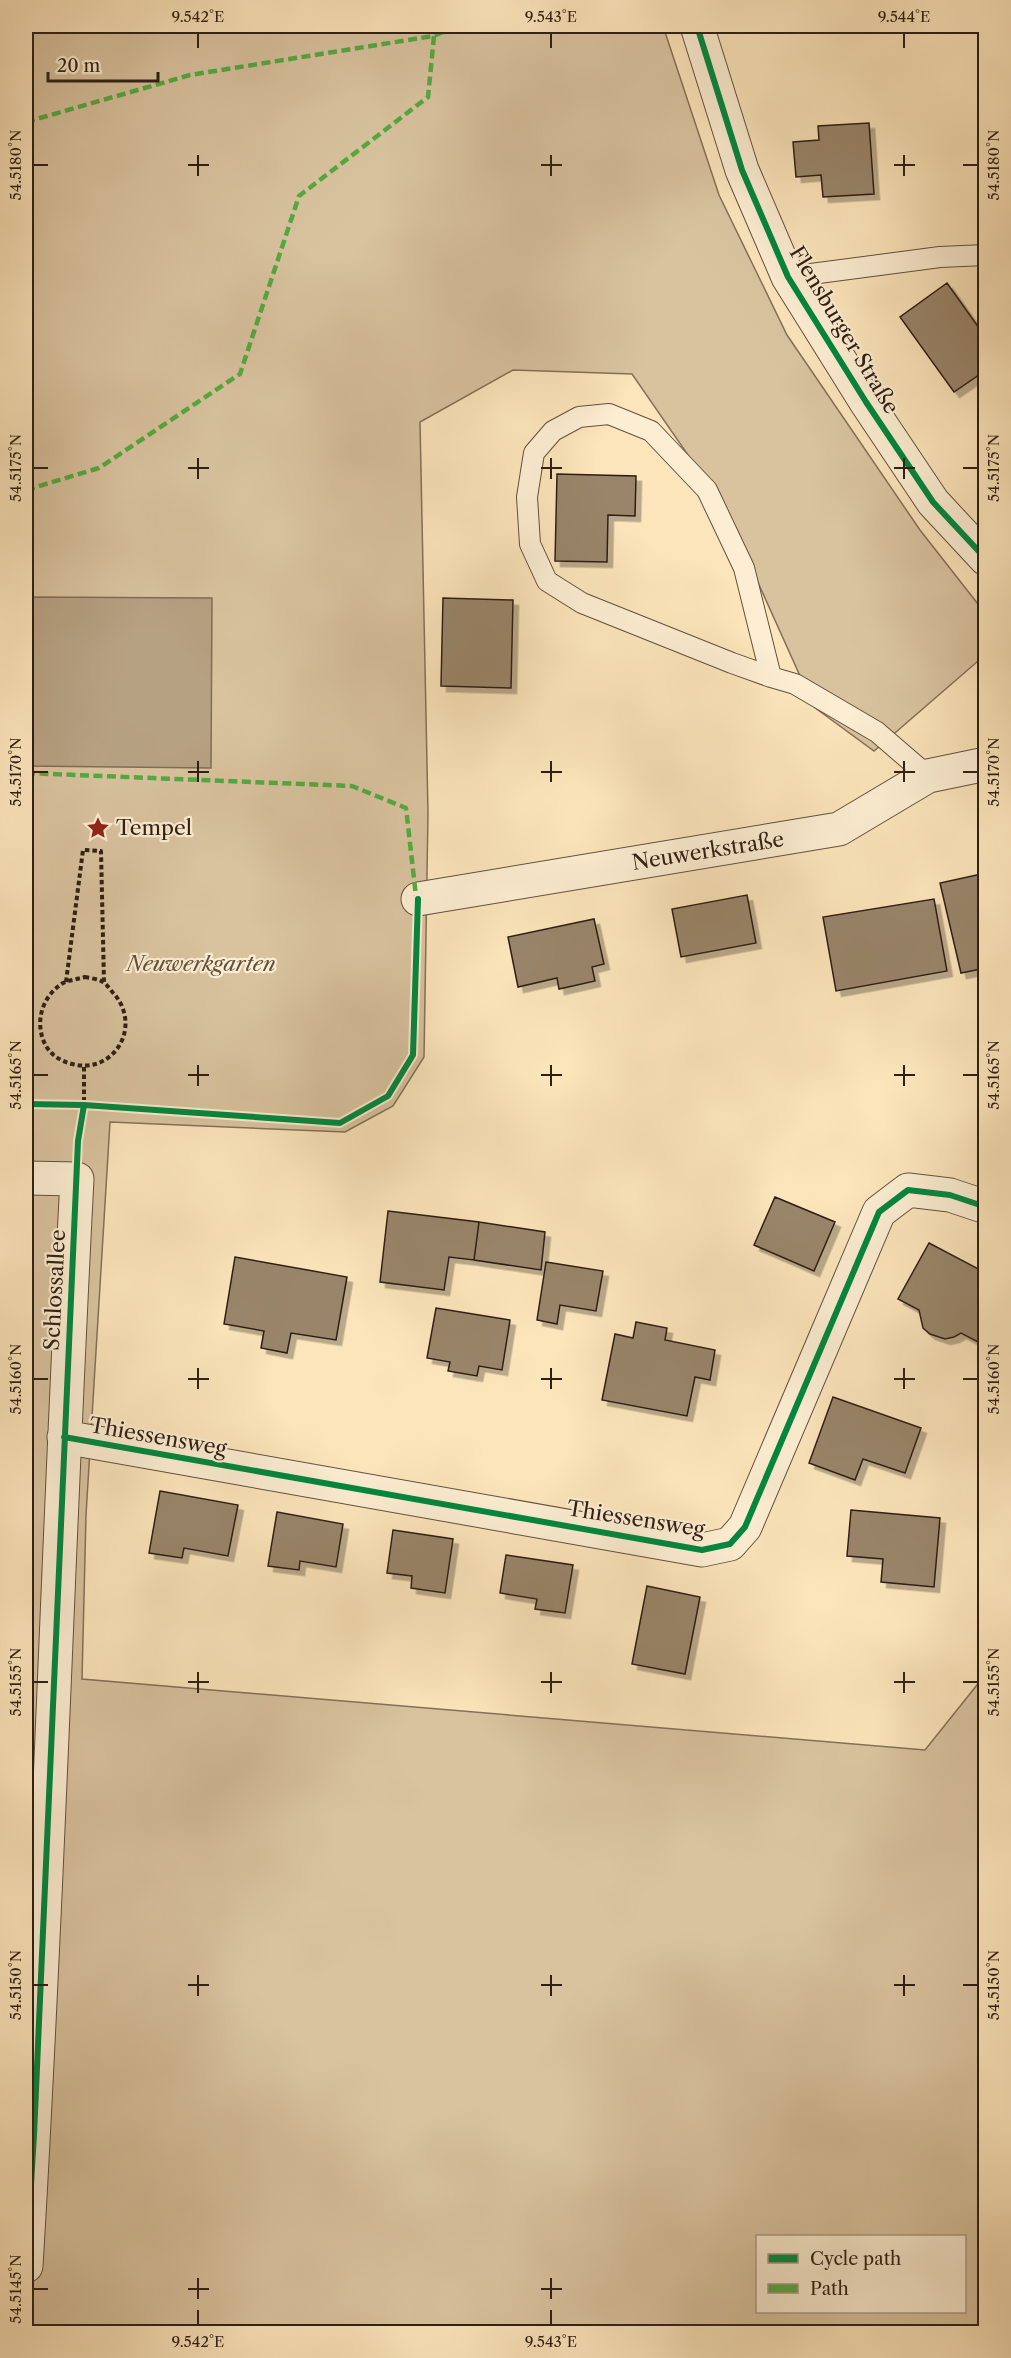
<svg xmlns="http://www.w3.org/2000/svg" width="1011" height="2358" font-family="'Libre Caslon Text',serif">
	<defs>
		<filter id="shadow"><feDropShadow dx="5.5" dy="5.5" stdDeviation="0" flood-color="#0004"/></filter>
	</defs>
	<rect width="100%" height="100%" fill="#fce5bb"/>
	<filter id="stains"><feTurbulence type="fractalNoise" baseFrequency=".00333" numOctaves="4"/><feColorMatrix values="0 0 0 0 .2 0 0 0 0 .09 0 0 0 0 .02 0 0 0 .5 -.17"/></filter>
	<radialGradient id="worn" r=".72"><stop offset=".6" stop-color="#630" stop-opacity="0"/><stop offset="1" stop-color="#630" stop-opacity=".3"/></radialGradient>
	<!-- green -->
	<path fill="#d9c39f" stroke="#84705a" stroke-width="1.5" fill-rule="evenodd" d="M 26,26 L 663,26 L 719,195 L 787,335 L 920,530 L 985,613 L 985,655 L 874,751 L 814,707 L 724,507 L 632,374 L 513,370 L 420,422 L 428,813 L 424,1057 L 393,1106 L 345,1132 L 110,1122 L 86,1515 L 82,1679 L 925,1750 L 985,1675 L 985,2332 L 26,2332 ZM 758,2236 L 964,2236 L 964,2312 L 758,2312 Z"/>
	<!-- water -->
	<path fill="#b6a182" stroke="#806d56" stroke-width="1.5" d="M 26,597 L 212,598 L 211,768 L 26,766 Z"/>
	<!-- building -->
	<path fill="#99856b" stroke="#2e1e14" stroke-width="1.5" filter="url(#shadow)" d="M 869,123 L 874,194 L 823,197 L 821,175 L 796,177 L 793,142 L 819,140 L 818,126 Z
		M 947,283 L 979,328 L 986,324 L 986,370 L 954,392 L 900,317 Z
		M 557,474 L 636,476 L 635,516 L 608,515 L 607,562 L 555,561 Z
		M 443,598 L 513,600 L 511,688 L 441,686 Z
		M 986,873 L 986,968 L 961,973 L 940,883 Z
		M 747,895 L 756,943 L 681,957 L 672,909 Z
		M 934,899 L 947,971 L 836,991 L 823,917 Z
		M 594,919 L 604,964 L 592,967 L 595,981 L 559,989 L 557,978 L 518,987 L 508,937 Z
		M 775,1197 L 835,1222 L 814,1271 L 754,1245 Z
		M 388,1211 L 479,1222 L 474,1260 L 449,1257 L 444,1290 L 380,1282 Z
		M 479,1222 L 545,1232 L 541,1270 L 474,1260 Z
		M 929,1243 L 986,1273 L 986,1338 L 982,1344 L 961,1333 L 954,1337 L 945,1339 L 930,1334 L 923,1328 L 919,1310 L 898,1299 Z
		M 235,1257 L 347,1277 L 336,1340 L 291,1333 L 287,1353 L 261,1348 L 264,1331 L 224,1324 Z
		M 546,1262 L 603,1271 L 596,1311 L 560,1305 L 557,1324 L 537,1320 Z
		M 436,1308 L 510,1320 L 502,1370 L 479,1366 L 477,1376 L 448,1371 L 450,1362 L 427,1358 Z
		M 636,1322 L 667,1328 L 665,1340 L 715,1350 L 710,1380 L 695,1377 L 687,1416 L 602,1400 L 615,1334 L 633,1338 Z
		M 833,1397 L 921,1428 L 905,1473 L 863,1459 L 855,1480 L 809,1463 Z
		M 160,1491 L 238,1505 L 228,1556 L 184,1548 L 182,1558 L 149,1553 Z
		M 851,1510 L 940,1518 L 934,1587 L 881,1582 L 883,1559 L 847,1556 Z
		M 277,1512 L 343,1524 L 336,1567 L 300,1561 L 299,1570 L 268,1566 Z
		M 393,1530 L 453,1539 L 445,1593 L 411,1588 L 412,1576 L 387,1573 Z
		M 506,1555 L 573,1565 L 565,1613 L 535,1609 L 537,1599 L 500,1593 Z
		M 647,1586 L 700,1597 L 685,1674 L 632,1664 Z"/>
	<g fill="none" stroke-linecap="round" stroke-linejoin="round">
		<!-- service casing -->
		<g stroke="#62503e" stroke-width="22">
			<path id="service" d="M 788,277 L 940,257 L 986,255
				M 771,677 L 744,568 L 707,490 L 651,431 L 609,414 L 579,417 L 553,431 L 534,453 L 527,497 L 530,544 L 547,581 L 582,603 L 732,663 L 771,677 L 795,684 L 877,732 L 928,776"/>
		</g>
		<!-- minor casing -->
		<g stroke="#62503e" stroke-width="35">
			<path id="minor" d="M 418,899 L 839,829 L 928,776 L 986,764
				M 26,1178 L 77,1179 C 58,1541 48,1904 26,2266
				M 64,1437 L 702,1550 L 730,1544 L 745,1527 L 879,1212 L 908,1190 L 950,1195 L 986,1207"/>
		</g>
		<!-- tertiary casing -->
		<g stroke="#62503e" stroke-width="35">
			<path id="tertiary" d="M 697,26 L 742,170 L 788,277 L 866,402 L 933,502 L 986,559"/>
		</g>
		<!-- path -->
		<path stroke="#2e1e14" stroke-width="4" stroke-dasharray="4.5 3" stroke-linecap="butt" d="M 85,977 C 90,978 98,979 103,982 C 107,984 111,991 115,995 C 142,1028 113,1075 72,1064 C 61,1061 52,1056 46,1046 C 34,1024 41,997 63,983 C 70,980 78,979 85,977 Z
			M 66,982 L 83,850 L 101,851 L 104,982
			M 84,1067 L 84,1105"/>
		<!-- service -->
		<use href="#service" stroke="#fdeed3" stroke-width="20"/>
		<!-- minor -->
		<use href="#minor" stroke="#fdeed3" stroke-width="33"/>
		<!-- tertiary -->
		<use href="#tertiary" stroke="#fdeed3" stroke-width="33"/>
		<!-- quiet -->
		<path stroke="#54aa42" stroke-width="4.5" stroke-dasharray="9 4.5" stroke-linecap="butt" d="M 26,122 L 190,75 L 433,36 L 457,26
			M 26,490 L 99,468 L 240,374 L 299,196 L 428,97 L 435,26
			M 26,773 L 352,786 L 406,808 L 417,905"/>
		<!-- cycleway casing -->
		<g stroke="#fdeed3" stroke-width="10">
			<path id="cycleway" d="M 697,26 L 742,170 L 788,277 L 866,402 L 933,502 L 986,559
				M 26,1104 L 84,1105 L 78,1141 L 34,2135 L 26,2266
				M 84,1105 L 340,1123 L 388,1096 L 413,1055 L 418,899
				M 64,1437 L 702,1550 L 730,1544 L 745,1527 L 879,1212 L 908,1190 L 950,1195 L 986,1207"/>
		</g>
		<!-- cycleway -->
		<use href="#cycleway" stroke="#00873e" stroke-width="6"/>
	</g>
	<!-- ticks -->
	<path fill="none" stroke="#2e1e14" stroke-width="2" d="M 198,33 L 198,48M 551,33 L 551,48M 904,33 L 904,48M 198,155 L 198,176M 551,155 L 551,176M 904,155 L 904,176M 33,165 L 48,165M 188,165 L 209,165M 541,165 L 562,165M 894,165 L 915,165M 963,165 L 978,165M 198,458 L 198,479M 551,458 L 551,479M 904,458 L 904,479M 33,468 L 48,468M 188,468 L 209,468M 541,468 L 562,468M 894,468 L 915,468M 963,468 L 978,468M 198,761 L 198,782M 551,761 L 551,782M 904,761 L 904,782M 33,772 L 48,772M 188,772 L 209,772M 541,772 L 562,772M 894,772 L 915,772M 963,772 L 978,772M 198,1065 L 198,1086M 551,1065 L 551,1086M 904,1065 L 904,1086M 33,1075 L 48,1075M 188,1075 L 209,1075M 541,1075 L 562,1075M 894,1075 L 915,1075M 963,1075 L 978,1075M 198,1368 L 198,1389M 551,1368 L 551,1389M 904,1368 L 904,1389M 33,1379 L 48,1379M 188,1379 L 209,1379M 541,1379 L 562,1379M 894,1379 L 915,1379M 963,1379 L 978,1379M 198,1672 L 198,1693M 551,1672 L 551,1693M 904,1672 L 904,1693M 33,1682 L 48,1682M 188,1682 L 209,1682M 541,1682 L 562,1682M 894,1682 L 915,1682M 963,1682 L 978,1682M 198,1975 L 198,1996M 551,1975 L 551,1996M 904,1975 L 904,1996M 33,1985 L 48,1985M 188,1985 L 209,1985M 541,1985 L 562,1985M 894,1985 L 915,1985M 963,1985 L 978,1985M 198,2278 L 198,2299M 551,2278 L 551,2299M 33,2289 L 48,2289M 188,2289 L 209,2289M 541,2289 L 562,2289M 198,2310 L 198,2325M 551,2310 L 551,2325"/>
	<!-- icons -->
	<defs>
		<g id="sight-bare" transform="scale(1.8)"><path d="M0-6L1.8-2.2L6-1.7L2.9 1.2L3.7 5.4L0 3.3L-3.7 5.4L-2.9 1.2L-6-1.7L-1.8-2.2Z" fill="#8f2418" stroke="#fdeed3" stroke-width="2.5" paint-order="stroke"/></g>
	</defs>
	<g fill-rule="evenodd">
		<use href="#sight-bare" x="98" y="828"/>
	</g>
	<g text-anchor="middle" stroke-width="4.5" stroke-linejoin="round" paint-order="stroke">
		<!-- street labels -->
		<g font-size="21" fill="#2e1e14" stroke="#fdeed3">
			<text transform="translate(844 330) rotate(59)" y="7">Flensburger Straße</text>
			<text transform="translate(708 851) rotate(-9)" y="7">Neuwerkstraße</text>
			<text transform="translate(55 1290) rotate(-87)" y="7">Schlossallee</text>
			<text transform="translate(158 1437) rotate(10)" y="7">Thiessensweg</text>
			<text transform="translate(636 1519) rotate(9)" y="7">Thiessensweg</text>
		</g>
		<!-- poi labels -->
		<g font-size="21" fill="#2e1e14" stroke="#fdeed3" text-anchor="start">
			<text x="116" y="835">Tempel</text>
		</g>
		<!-- park labels -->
		<g font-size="21" font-style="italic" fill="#61503e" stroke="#fdeed3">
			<text x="201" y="971">Neuwerkgarten</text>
		</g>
	</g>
	<!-- margin -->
	<rect width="1011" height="2358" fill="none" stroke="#fce5bb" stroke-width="66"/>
	<!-- legend -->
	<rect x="756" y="2235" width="210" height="78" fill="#fdeed3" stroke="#aa9b87" stroke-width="1.5"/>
	<rect x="768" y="2254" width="30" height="9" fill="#00873e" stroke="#aa9b87" stroke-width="1.5"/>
	<text x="810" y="2265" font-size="18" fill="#2e1e14">Cycle path</text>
	<rect x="768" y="2284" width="30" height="9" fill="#54aa42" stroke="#aa9b87" stroke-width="1.5"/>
	<text x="810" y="2295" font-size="18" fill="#2e1e14">Path</text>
	<!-- scale -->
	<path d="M48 72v9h110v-9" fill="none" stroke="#2e1e14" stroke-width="3"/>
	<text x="57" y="72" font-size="18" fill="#2e1e14" stroke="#fdeed3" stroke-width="4.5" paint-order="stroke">20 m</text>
	<rect x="33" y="33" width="945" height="2292" fill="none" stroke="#2e1e14" stroke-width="2"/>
	<g font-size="15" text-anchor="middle" fill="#2e1e14">
		<text x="198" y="22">9.542°E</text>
		<text x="551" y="22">9.543°E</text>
		<text x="904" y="22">9.544°E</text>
		<text transform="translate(16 165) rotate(-90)" y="5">54.5180°N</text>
		<text transform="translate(994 165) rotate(-90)" y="5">54.5180°N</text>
		<text transform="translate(16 468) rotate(-90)" y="5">54.5175°N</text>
		<text transform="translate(994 468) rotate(-90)" y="5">54.5175°N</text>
		<text transform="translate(16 772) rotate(-90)" y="5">54.5170°N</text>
		<text transform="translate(994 772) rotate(-90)" y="5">54.5170°N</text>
		<text transform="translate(16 1075) rotate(-90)" y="5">54.5165°N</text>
		<text transform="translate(994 1075) rotate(-90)" y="5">54.5165°N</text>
		<text transform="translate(16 1379) rotate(-90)" y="5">54.5160°N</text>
		<text transform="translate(994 1379) rotate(-90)" y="5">54.5160°N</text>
		<text transform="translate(16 1682) rotate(-90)" y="5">54.5155°N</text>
		<text transform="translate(994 1682) rotate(-90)" y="5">54.5155°N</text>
		<text transform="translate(16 1985) rotate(-90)" y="5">54.5150°N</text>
		<text transform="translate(994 1985) rotate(-90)" y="5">54.5150°N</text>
		<text transform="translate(16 2289) rotate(-90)" y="5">54.5145°N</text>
		<text x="198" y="2347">9.542°E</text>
		<text x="551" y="2347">9.543°E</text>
	</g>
	<rect width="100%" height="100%" filter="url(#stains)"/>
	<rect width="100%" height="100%" fill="url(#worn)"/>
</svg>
